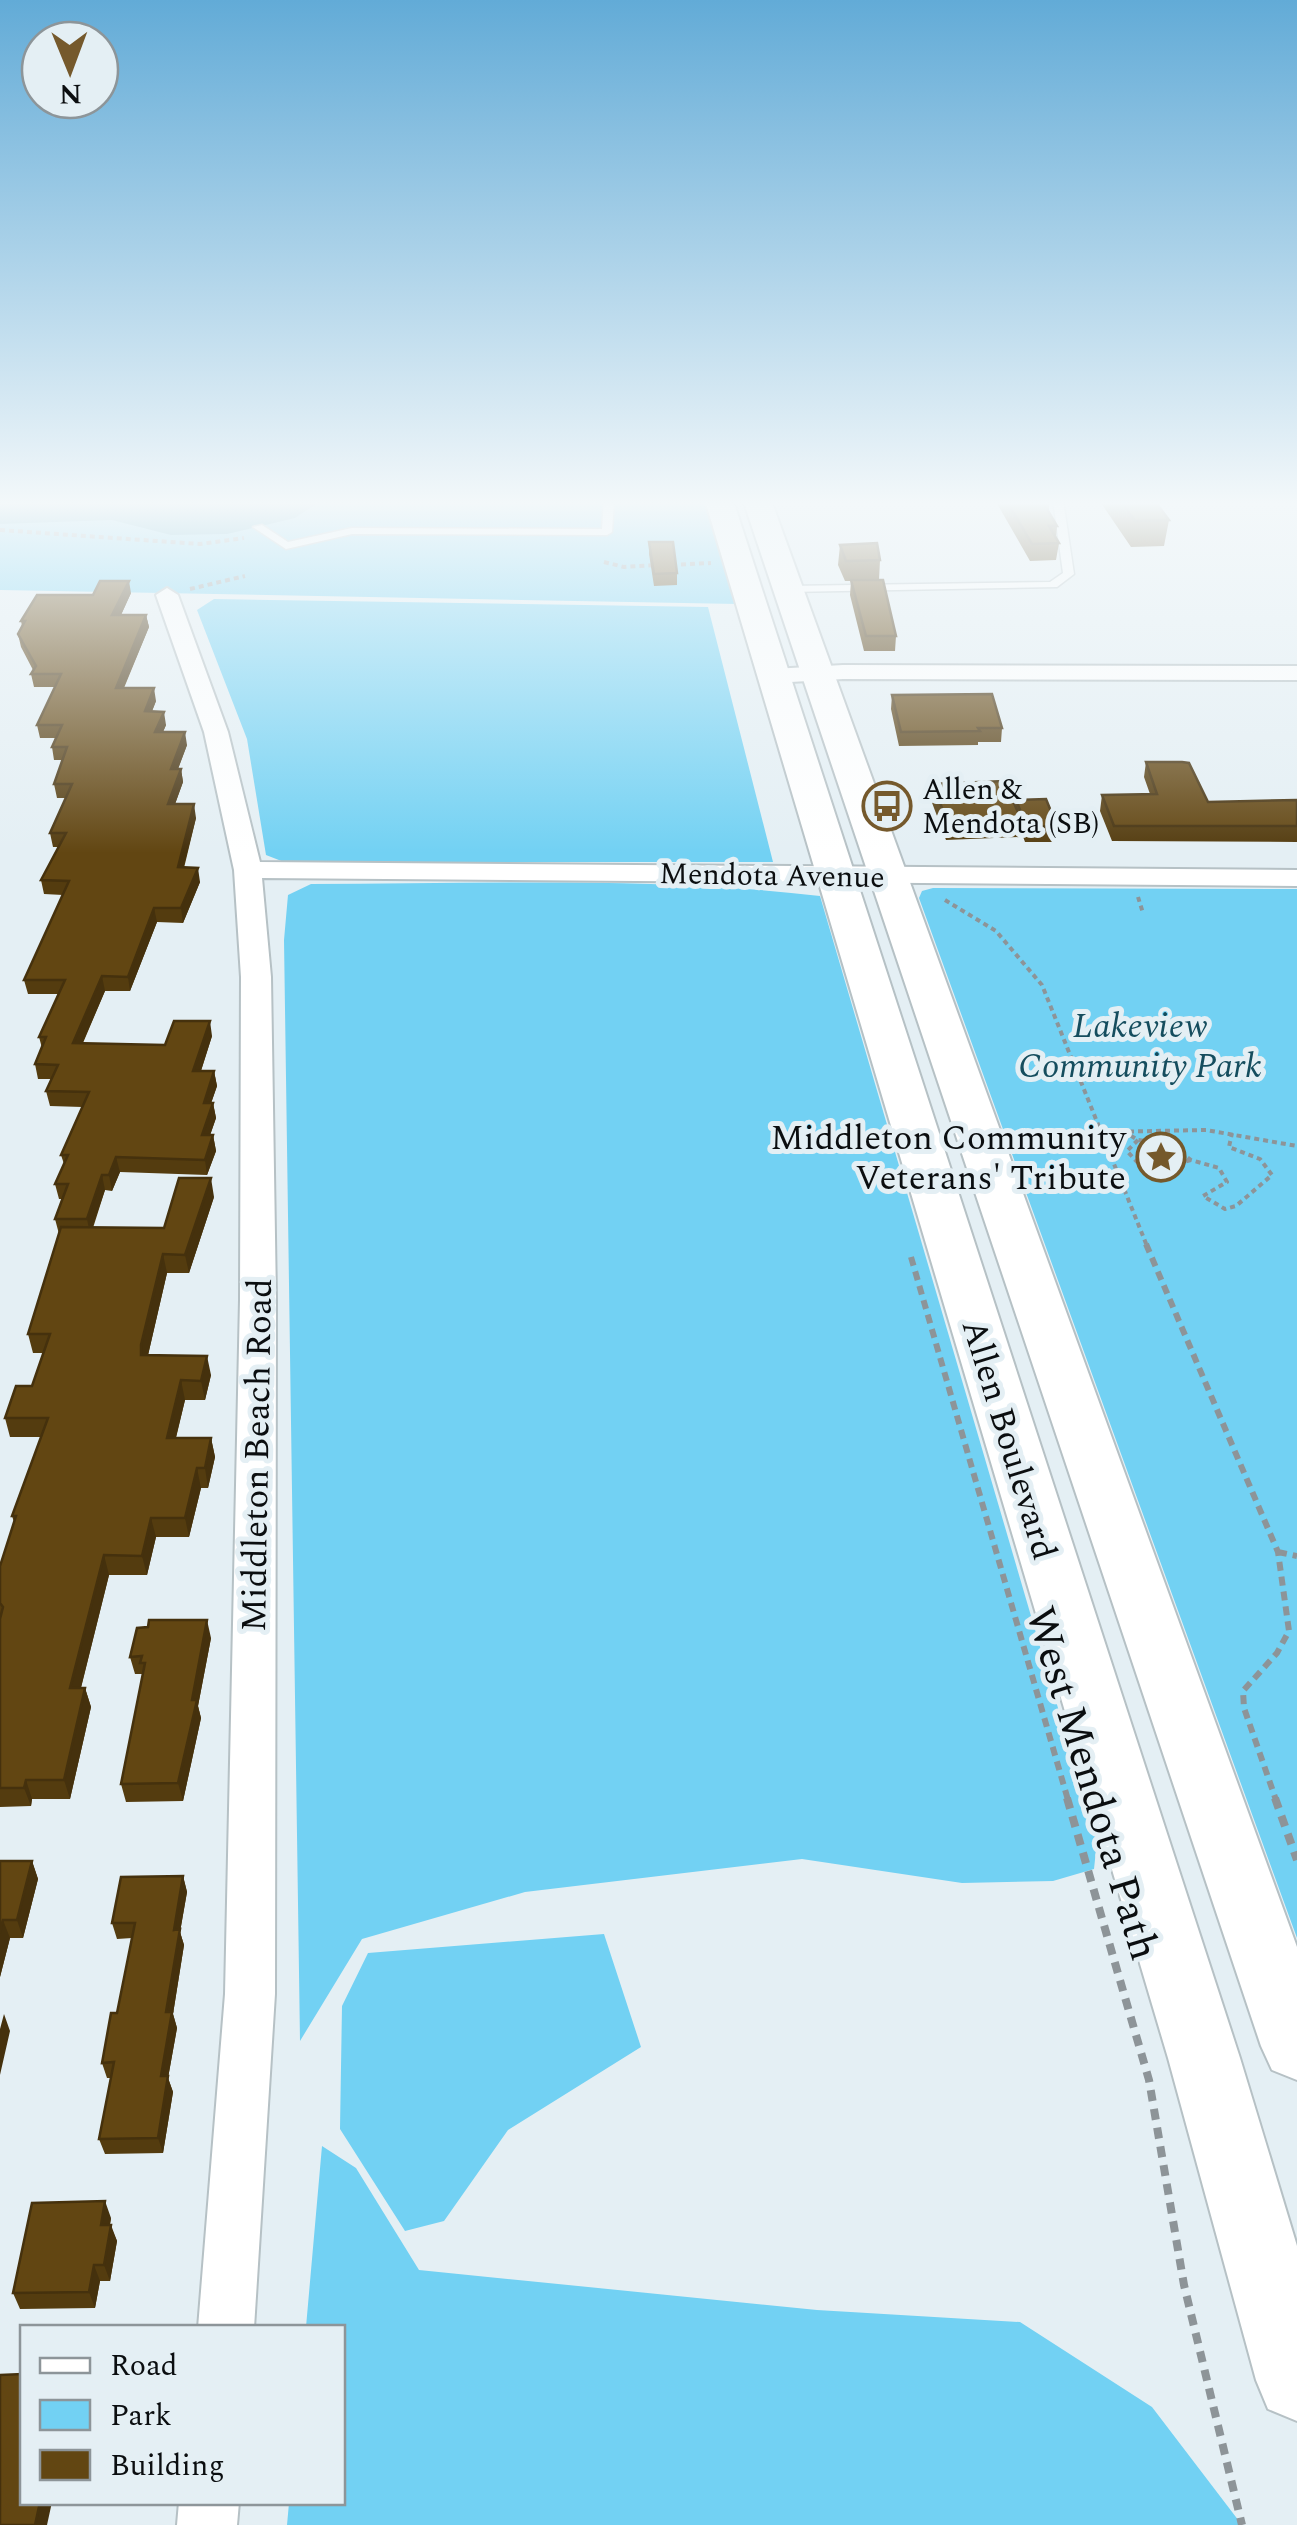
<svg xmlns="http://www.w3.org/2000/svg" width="1297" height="2525" font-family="Spectral,serif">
	<rect width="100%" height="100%" fill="#e4eff4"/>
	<!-- green -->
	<path fill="#72d1f3" d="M 0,500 L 707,500 L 738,604 L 0,590 Z
		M 214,599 L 708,607 L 773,862 L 284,862 L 266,855 L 247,739 L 197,610 Z
		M 311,884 C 480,884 652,876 820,896 L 1097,1841 L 1094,1869 L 1053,1881 L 962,1883 L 802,1859 L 525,1892 L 362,1939 L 300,2041 L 284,940 L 288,895 Z
		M 933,888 L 1297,889 L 1297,1938 L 919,898 L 922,891 Z
		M 604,1934 L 641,2047 L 508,2130 L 444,2221 L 405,2231 L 340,2129 L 342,2006 L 368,1953 Z
		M 322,2146 L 356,2168 L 419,2270 L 817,2310 L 1020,2322 L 1152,2407 L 1242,2525 L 287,2525 L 289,2503 L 342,2502 L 342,2328 L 306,2327 Z"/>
	<!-- water -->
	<path fill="#3a9ebe" d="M 27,500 L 322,500 L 295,518 L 227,534 L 171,535 L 112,520 L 0,524 L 0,503 Z"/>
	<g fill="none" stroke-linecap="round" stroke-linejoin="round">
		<!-- lane casing -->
		<g stroke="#b6c1c5" stroke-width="3">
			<path id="lane" d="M 604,500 L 614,500 L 612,532 L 607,535 L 352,534 L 286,549 L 253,527 L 262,525 L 288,542 L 352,528 L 602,529 Z
				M 1053,500 L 1063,500 L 1074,574 L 1057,587 L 788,592 L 783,589 L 788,586 L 1050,582 L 1063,573 Z"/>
		</g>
		<!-- street casing -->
		<g stroke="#b6c1c5" stroke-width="4">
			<path id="street" d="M 167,588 L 178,595 L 228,732 L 260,862 L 1297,870 L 1297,886 L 262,878 L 271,977 L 276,1300 L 275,1994 L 254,2328 L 198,2328 L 225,1994 L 240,1300 L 241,977 L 234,870 L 204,732 L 156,595 Z
				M 843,665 L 1297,666 L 1297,680 L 843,679 L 773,683 L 761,676 L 773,669 Z
				M 179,2502 L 239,2502 L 237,2525 L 177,2525 Z"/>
		</g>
		<!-- secondary casing -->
		<g stroke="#b6c1c5" stroke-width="4">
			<path id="secondary" d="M 705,500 L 733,500 L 1240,2058 L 1297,2246 L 1297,2421 L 1268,2409 L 1256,2380 L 1168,2058 Z
				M 743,500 L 771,500 L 1297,1947 L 1297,2080 L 1272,2070 L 1261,2046 Z"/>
		</g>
		<!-- path-far2 -->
		<path stroke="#8d9498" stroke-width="4" stroke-dasharray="5 4" stroke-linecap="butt" d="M 0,530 L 200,544 L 244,538
			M 604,562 L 624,567 L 656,565
			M 672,565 L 711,563
			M 190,589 L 245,576
			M 1138,897 L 1143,913
			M 945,900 L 996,931 L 1042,985 L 1147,1246
			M 1123,1131 L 1138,1140 L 1170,1144 L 1191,1160 L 1219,1168 L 1227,1182 L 1203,1196 L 1225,1209 L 1236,1206 L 1272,1175 L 1260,1159 L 1229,1147 L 1232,1133
			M 1102,1132 L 1206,1130 L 1297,1146
			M 1138,1140 L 1127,1151 L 1138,1163 L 1165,1167 L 1191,1160"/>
		<!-- path-far1 -->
		<path stroke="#8d9498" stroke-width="6" stroke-dasharray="9 6" stroke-linecap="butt" d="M 1146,1244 L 1278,1552 L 1289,1631 L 1277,1653 L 1243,1691 L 1244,1708 L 1276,1800
			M 911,1257 L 1068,1800
			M 1278,1552 L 1297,1556"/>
		<!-- path -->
		<path stroke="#8d9498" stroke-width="8" stroke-dasharray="11 8" stroke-linecap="butt" d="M 1067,1798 L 1149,2080 L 1184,2285 L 1242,2525
			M 1275,1798 L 1297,1860"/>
		<!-- lane -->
		<use href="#lane" fill="#fff" fill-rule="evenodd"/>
		<!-- street -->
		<use href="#street" fill="#fff" fill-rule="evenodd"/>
		<!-- secondary -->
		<use href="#secondary" fill="#fff" fill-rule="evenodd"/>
	</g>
	<!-- wall -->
	<path fill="#543c0f" d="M 995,500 L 1049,500 L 1049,511 L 1057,526 L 1056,538 L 1059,543 L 1056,560 L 1030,561 Z
		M 1099,500 L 1154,500 L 1169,520 L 1164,546 L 1131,547 Z
		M 649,542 L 677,573 L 677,585 L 654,586 L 649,554 Z
		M 840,545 L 880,560 L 879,580 L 896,636 L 895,651 L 864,651 L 850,595 L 851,581 L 845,581 L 838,565 Z
		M 131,593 L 121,615 L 146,615 L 149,627 L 124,688 L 156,701 L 152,711 L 166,725 L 163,732 L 187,745 L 178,769 L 181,769 L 183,782 L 175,804 L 196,818 L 184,868 L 200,882 L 183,923 L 157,922 L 130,991 L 105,991 L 83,1043 L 165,1045 L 212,1036 L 201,1071 L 214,1071 L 217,1086 L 211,1103 L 213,1103 L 216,1118 L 210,1135 L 213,1135 L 216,1151 L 207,1175 L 120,1172 L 112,1191 L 105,1190 L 93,1228 L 164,1228 L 214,1197 L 189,1273 L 167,1273 L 148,1355 L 211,1375 L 205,1400 L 185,1400 L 176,1438 L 211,1438 L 215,1457 L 208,1488 L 201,1488 L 189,1537 L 156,1537 L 147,1575 L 109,1575 L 81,1688 L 85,1688 L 91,1707 L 70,1799 L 32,1799 L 31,1806 L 0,1807 L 0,1566 L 14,1522 L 12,1516 L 41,1437 L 10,1437 L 5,1418 L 32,1386 L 43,1353 L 33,1353 L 28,1334 L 59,1234 L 55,1219 L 62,1199 L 59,1199 L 55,1184 L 64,1164 L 61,1155 L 82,1107 L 50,1106 L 46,1091 L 51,1079 L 38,1079 L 35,1064 L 42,1048 L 39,1037 L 58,994 L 28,994 L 24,980 L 63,895 L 44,894 L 41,880 L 58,847 L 53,847 L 50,833 L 66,798 L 57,798 L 54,784 L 63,760 L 54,760 L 52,747 L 55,738 L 40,738 L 37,725 L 55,687 L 34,687 L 31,674 L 33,670 L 21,647 L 18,634 L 22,626 L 21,621 L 93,595 Z
		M 892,695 L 1002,728 L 1001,742 L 978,742 L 978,745 L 899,746 L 891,709 Z
		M 1146,762 L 1208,802 L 1297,800 L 1297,842 L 1112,841 L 1100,811 L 1102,795 L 1150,794 L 1144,777 Z
		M 933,784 L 1016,807 L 1016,800 L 1057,826 L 1054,842 L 1025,842 L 1021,831 L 1020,837 L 946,840 L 931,800 Z
		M 211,1638 L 198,1706 L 201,1718 L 183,1801 L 126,1802 L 121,1784 L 143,1674 L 135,1674 L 130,1657 Z
		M 0,1861 L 32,1861 L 38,1879 L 23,1938 L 10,1938 L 0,1977 Z
		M 183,1876 L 187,1892 L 180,1932 L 184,1945 L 173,2014 L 177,2028 L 168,2078 L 173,2092 L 163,2153 L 105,2154 L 99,2139 L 111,2078 L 107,2078 L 102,2063 L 117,2013 L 132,1938 L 117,1939 L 112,1923 Z
		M 111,2218 L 110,2225 L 117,2241 L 110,2281 L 100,2281 L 95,2308 L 20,2309 L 13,2293 Z"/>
	<!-- shaded-wall -->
	<path fill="#45310d" d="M 129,581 L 131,593 L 115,628 L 112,615 Z
		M 146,615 L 149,627 L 118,701 L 116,688 Z
		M 154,688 L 156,701 L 147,724 L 145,711 Z
		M 164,712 L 166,725 L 157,745 L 155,732 Z
		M 185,732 L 187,745 L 173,782 L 171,769 Z
		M 181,769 L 183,782 L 170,818 L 168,804 Z
		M 194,804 L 196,818 L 180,881 L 178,867 Z
		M 198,868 L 200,882 L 183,923 L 181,908 Z
		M 154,908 L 157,922 L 130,991 L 128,977 Z
		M 102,976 L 105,991 L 76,1058 L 73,1043 Z
		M 210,1021 L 212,1036 L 196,1086 L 193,1071 Z
		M 214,1071 L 217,1086 L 206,1118 L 204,1103 Z
		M 213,1103 L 216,1118 L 205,1150 L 202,1135 Z
		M 213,1135 L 216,1151 L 207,1175 L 205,1160 Z
		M 116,1157 L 120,1172 L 112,1191 L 109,1175 Z
		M 102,1175 L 105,1190 L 90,1234 L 87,1219 Z
		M 211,1178 L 214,1197 L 189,1273 L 185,1255 Z
		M 163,1254 L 167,1273 L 146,1364 L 141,1355 L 141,1345 Z
		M 207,1356 L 211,1375 L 205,1400 L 201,1381 Z
		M 181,1380 L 185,1400 L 171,1457 L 167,1438 Z
		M 211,1438 L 215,1457 L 208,1488 L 205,1468 Z
		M 197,1468 L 201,1488 L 189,1537 L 185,1518 Z
		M 151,1518 L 156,1537 L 147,1575 L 142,1556 Z
		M 104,1555 L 109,1575 L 76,1707 L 70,1688 Z
		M 207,1620 L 211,1638 L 198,1706 L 201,1718 L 183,1801 L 178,1783 L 192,1700 Z
		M 85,1688 L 91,1707 L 70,1799 L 64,1780 Z
		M 26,1780 L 32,1799 L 31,1806 L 24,1788 Z
		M 32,1861 L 38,1879 L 23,1938 L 17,1920 Z
		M 183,1876 L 187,1892 L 180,1932 L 184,1945 L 173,2014 L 177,2028 L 168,2078 L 173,2092 L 163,2153 L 158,2138 L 166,2012 L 174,1930 Z
		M 3,1920 L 10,1938 L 0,1977 L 0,1933 Z
		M 4,2014 L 10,2031 L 0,2075 L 0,2029 Z
		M 105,2201 L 111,2218 L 107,2241 L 101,2225 Z
		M 111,2225 L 117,2241 L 110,2281 L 104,2265 Z
		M 94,2265 L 100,2281 L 95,2308 L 89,2292 Z
		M 40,2502 L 52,2502 L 47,2525 L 35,2525 Z"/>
	<!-- building -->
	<path fill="#624612" stroke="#45310d" stroke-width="2.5" d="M 1006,500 L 1049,500 L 1050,501 L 1043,502 L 1057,526 L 1049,526 L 1059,543 L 1032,544 Z
		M 1120,500 L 1154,500 L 1169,520 L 1135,521 Z
		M 649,542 L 673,542 L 677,573 L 654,574 Z
		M 877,543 L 880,560 L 846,561 L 840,545 Z
		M 851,580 L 883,580 L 896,636 L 866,636 Z
		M 100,581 L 129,581 L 112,615 L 146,615 L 116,688 L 154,688 L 145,711 L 164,712 L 155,732 L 185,732 L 171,769 L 181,769 L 168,804 L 194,804 L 178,867 L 198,868 L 181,908 L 154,908 L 128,977 L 102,976 L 73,1043 L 165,1045 L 174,1021 L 210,1021 L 193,1071 L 214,1071 L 204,1103 L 213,1103 L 202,1135 L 213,1135 L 205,1160 L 116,1157 L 109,1175 L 102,1175 L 87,1219 L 55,1219 L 68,1184 L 55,1184 L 68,1155 L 61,1155 L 89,1092 L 46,1091 L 58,1065 L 35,1064 L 46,1037 L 39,1037 L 65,980 L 24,980 L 69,881 L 41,880 L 66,833 L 50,833 L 72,784 L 54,784 L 67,747 L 52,747 L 62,725 L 37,725 L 61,674 L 31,674 L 36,666 L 18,634 L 25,621 L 21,621 L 37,595 L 93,595 Z
		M 992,694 L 1002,728 L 978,728 L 980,731 L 901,732 L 892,695 Z
		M 1146,762 L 1182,762 L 1189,763 L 1208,802 L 1297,800 L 1297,826 L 1114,826 L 1102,795 L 1157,794 Z
		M 1004,781 L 1022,821 L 948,824 L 933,784 Z
		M 1046,799 L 1057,826 L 1027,827 L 1016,800 Z
		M 179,1178 L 211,1178 L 185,1255 L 163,1254 L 141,1345 L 141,1355 L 207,1356 L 201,1381 L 181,1380 L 167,1438 L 211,1438 L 205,1468 L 197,1468 L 185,1518 L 151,1518 L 142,1556 L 104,1555 L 70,1688 L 85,1688 L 64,1780 L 26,1780 L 24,1788 L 0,1788 L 0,1619 L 3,1607 L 0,1603 L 0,1566 L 16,1516 L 12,1516 L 48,1418 L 5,1418 L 16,1386 L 32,1386 L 50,1334 L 28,1334 L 61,1227 L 164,1228 Z
		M 149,1620 L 207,1620 L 192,1700 L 197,1700 L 178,1783 L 121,1784 L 145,1663 L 140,1663 L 142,1656 L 130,1657 L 137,1628 L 148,1627 Z
		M 0,1861 L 32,1861 L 17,1920 L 3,1920 L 0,1933 Z
		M 183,1876 L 174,1930 L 180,1929 L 166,2012 L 172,2012 L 161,2076 L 168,2076 L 158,2138 L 99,2139 L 114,2062 L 102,2063 L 111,2013 L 117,2013 L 135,1923 L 112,1923 L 121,1877 Z
		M 105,2201 L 101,2225 L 111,2225 L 104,2265 L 94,2265 L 89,2292 L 13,2293 L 32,2203 Z
		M 22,2374 L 22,2502 L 40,2502 L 35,2525 L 0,2525 L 0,2375 Z"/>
	<!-- sky -->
	<linearGradient id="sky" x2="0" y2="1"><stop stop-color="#62abd7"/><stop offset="0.59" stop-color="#f3f8fa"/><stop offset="1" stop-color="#f3f8fa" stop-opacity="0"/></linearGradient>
	<rect width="1297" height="853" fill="url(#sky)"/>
	<!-- icons -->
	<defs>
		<g id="bus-ring" transform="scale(2.5)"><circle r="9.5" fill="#e4eff4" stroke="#75592c" stroke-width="1.5"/><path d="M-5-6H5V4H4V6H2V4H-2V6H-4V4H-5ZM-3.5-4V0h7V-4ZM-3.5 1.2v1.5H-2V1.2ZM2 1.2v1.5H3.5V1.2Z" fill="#75592c"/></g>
		<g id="sight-ring" transform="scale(2.5)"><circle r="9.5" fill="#e4eff4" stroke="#75592c" stroke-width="1.5"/><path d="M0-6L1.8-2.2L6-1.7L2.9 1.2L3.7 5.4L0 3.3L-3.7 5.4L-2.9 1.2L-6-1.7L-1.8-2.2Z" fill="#75592c"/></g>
	</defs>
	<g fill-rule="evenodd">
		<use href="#bus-ring" x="887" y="806"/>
		<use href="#sight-ring" x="1161" y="1157"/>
	</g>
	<g text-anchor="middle" stroke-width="10" stroke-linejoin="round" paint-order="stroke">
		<!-- far-poi labels -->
		<g font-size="30" fill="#0b0e10" stroke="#e4eff4" text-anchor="start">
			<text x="922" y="799">Allen &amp;<tspan x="922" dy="34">Mendota (SB)</tspan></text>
		</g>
		<!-- far-street labels -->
		<g font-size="30" fill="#0b0e10" stroke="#e4eff4">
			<text transform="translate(772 875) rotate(1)" y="10">Mendota Avenue</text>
		</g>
		<!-- park labels -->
		<g font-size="35" font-style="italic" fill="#154d5e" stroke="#e4eff4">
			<text x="1140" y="1037">Lakeview<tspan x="1140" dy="40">Community Park</tspan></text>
		</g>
		<!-- poi labels -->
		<g font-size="35" fill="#0b0e10" stroke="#e4eff4" text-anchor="end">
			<text x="1126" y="1149">Middleton Community<tspan x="1126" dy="40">Veterans' Tribute</tspan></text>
		</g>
		<!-- street labels -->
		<g font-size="35" fill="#0b0e10" stroke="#e4eff4">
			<text transform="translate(1010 1439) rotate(73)" y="12">Allen Boulevard</text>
			<text transform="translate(256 1455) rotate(-89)" y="12">Middleton Beach Road</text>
		</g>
		<!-- near-street labels -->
		<g font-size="42" fill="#0b0e10" stroke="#e4eff4">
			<text transform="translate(1094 1783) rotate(73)" y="15">West Mendota Path</text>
		</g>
	</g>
	<!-- legend -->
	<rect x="20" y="2325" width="325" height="180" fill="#e4eff4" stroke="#8d9599" stroke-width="2.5"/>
	<rect x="40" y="2358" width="50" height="15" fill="#ffffff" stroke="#8d9599" stroke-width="2.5"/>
	<text x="110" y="2375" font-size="30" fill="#0b0e10">Road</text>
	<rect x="40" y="2400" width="50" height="30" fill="#72d1f3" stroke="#8d9599" stroke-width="2.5"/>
	<text x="110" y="2425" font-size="30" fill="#0b0e10">Park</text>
	<rect x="40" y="2450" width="50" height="30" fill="#624612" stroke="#8d9599" stroke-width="2.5"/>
	<text x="110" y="2475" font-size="30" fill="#0b0e10">Building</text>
	<!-- north arrow -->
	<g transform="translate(70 70) rotate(179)"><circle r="48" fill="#e4eff4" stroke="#8d9599" stroke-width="2.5"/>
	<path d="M0-8L18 38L0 25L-18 38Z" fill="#75592c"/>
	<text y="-15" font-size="28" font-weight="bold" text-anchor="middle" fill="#0b0e10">N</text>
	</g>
</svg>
